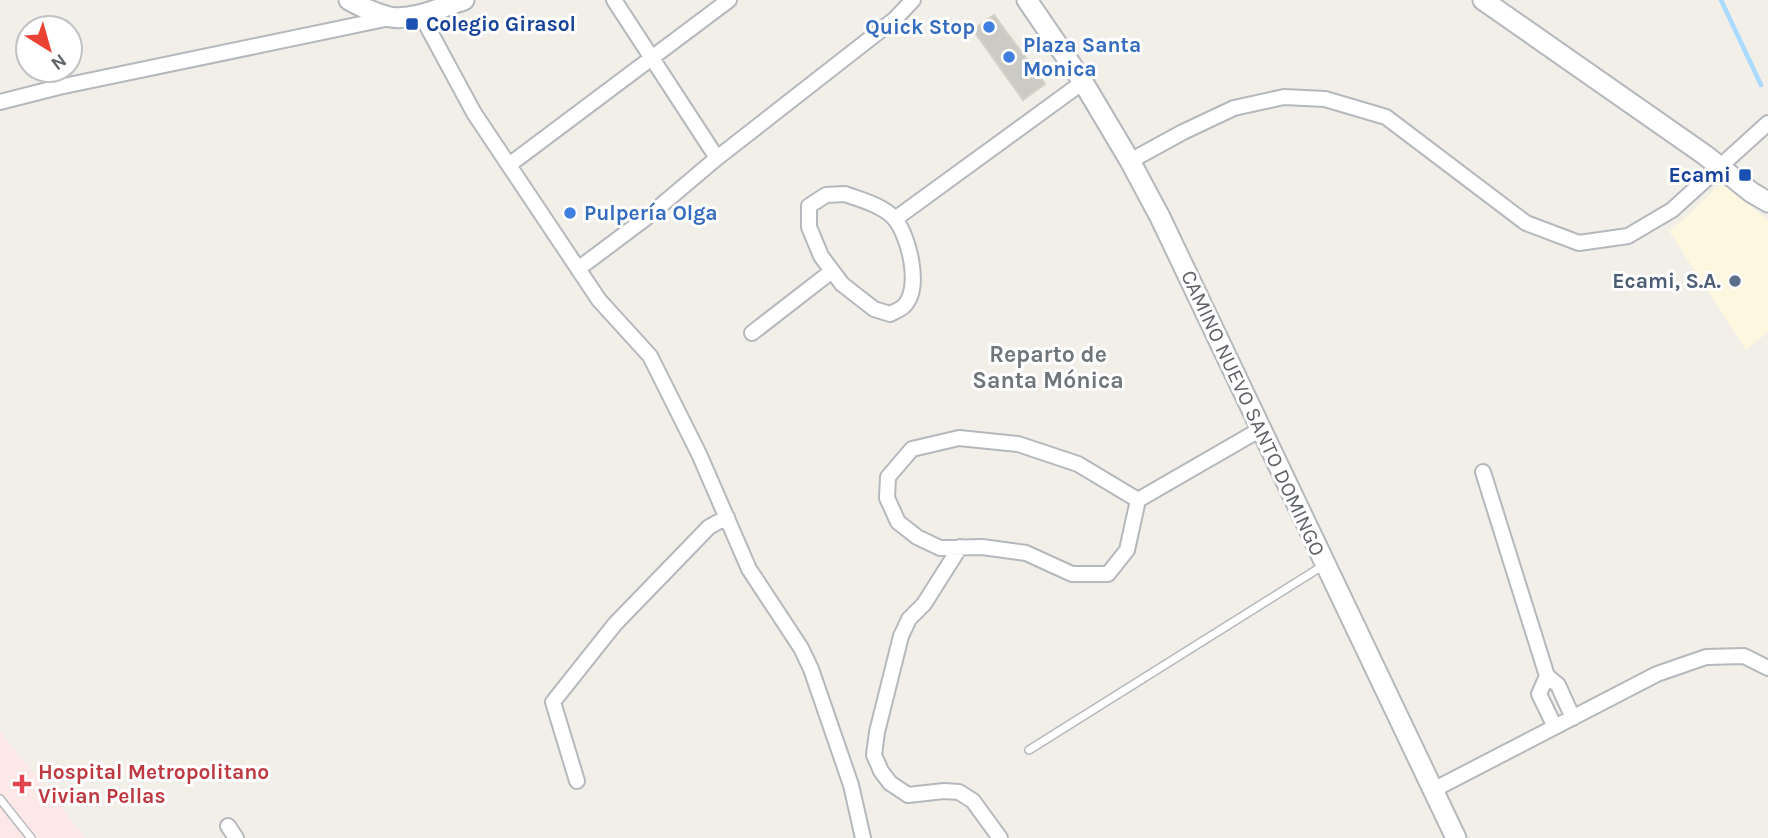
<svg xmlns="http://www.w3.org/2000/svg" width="1768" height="838" font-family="Karla,sans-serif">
	<rect width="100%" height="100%" fill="#f1efe8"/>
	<!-- commercial -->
	<path fill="#fef7e0" d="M 1721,183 L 1768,220 L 1768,332 L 1746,350 L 1669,231 L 1683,220 Z"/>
	<!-- medical -->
	<path fill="#fce8e6" d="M 0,731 L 86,838 L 0,838 Z"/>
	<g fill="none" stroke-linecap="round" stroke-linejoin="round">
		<!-- stream -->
		<path stroke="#aadaff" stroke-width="4.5" d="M 1721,0 L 1761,85"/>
	</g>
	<!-- building -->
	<path fill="#cccac5" stroke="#d6d1c6" stroke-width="2" d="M 994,15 L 1045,84 L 1023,100 L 973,30 Z"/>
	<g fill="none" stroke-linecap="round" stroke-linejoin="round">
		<!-- service casing -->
		<g stroke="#b5b8bc" stroke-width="10">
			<path id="service" d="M 1029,750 L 1324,565
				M 0,799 L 31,838"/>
		</g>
		<!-- minor casing -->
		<g stroke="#b5b8bc" stroke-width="18">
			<path id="minor" d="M 614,0 L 717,158
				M 421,15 L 474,113 L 599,300 L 650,356 L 699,454 L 749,569 L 801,648 L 811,669 L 851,785 L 863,838
				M 0,102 L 59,87 L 390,18
				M 1130,161 L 1183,132 L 1234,108 L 1284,97 L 1325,99 L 1386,117 L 1526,223 L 1579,243 L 1628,236 L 1672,210 L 1768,123
				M 509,165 L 729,0
				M 845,194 C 861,200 882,205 894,218 C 909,235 922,288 904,306 C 901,309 894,312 890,314 L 874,309 L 842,284 L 821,256 L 809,227 L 809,206 L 826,195 Z
				M 895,219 L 1083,82
				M 578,269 L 646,218 L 717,158 L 895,19 L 913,0
				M 752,333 L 832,271
				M 1483,472 L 1547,676 L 1558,685 L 1573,718
				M 1138,500 L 1078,464 L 1018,444 L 959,438 L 912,449 L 888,477 L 887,498 L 898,522 L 917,537 L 940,548 L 982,547 L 1026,553 L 1072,574 L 1108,574 L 1127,550 L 1138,500 L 1261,429
				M 960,547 L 924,604 L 909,619 L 901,636 L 877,732 L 874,755 L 881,771 L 890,783 L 908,795 L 944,791 L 959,792 L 973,801 L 1000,838
				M 1547,676 L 1539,694 L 1555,727
				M 577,781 L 553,702 L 615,624 L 709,527 L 727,517
				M 1433,790 L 1657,674 L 1706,657 L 1744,656 L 1768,668
				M 228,826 L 236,838"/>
		</g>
		<!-- tertiary casing -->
		<g stroke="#b5b8bc" stroke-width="23">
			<path id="tertiary" d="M 349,0 C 362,7 375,14 390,17 C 413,21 442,7 464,0
				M 1027,0 L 1083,82 L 1130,161 L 1160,217 L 1456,838
				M 1483,0 L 1705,155 L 1751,192 L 1768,202"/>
		</g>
		<!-- service -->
		<use href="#service" stroke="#fff" stroke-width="7"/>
		<!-- minor -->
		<use href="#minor" stroke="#fff" stroke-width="14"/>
		<!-- tertiary -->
		<use href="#tertiary" stroke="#fff" stroke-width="19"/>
	</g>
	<!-- markers -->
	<g fill="#1a4fb4" stroke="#fff" stroke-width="2.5">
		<rect x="405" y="17" width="14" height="14" rx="3.5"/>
		<rect x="1738" y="168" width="14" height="14" rx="3.5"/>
	</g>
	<g fill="#3f7fe0" stroke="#fff" stroke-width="2.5">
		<circle cx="989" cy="27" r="7"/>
		<circle cx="1009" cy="57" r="7"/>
		<circle cx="570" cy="213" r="7"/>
	</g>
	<circle fill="#5c6f8a" stroke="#fff" stroke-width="2.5" cx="1735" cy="281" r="7"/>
	<path fill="#e0444e" stroke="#fff" stroke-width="2.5" d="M18.5 773.5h7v7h7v7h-7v7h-7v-7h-7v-7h7z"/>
	<g text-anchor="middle" stroke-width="6" stroke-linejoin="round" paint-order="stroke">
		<!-- transit labels -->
		<g font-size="21" font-weight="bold" fill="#164399" stroke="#fff" text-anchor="start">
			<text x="426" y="31">Colegio Girasol</text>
			<text x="1731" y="182" text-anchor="end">Ecami</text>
		</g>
		<!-- shop labels -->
		<g font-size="21" font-weight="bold" fill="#366cbe" stroke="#fff" text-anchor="start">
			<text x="975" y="34" text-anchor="end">Quick Stop</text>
			<text x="1023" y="52">Plaza Santa<tspan x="1023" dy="24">Monica</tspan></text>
			<text x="584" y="220">Pulpería Olga</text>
		</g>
		<!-- service labels -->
		<g font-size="21" font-weight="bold" fill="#4e5e75" stroke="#fff" text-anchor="end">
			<text x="1721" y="288">Ecami, S.A.</text>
		</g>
		<!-- street labels -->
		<g font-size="21" fill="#5f6368" stroke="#fff">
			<text transform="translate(1253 413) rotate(65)" y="7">CAMINO NUEVO SANTO DOMINGO</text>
		</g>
		<!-- health labels -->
		<g font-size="21" font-weight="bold" fill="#be3a42" stroke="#fff" text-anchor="start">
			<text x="38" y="779">Hospital Metropolitano<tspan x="38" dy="24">Vivian Pellas</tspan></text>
		</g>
		<!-- neighbourhood labels -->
		<g font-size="23" font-weight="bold" fill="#70757a" stroke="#fff">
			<text x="1048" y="362">Reparto de<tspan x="1048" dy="26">Santa Mónica</tspan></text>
		</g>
	</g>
	<!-- north arrow -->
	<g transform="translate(49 49) rotate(143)"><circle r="33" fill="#ffffff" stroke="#bfc1c3" stroke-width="2"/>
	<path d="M0-5L12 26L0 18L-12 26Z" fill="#ea4335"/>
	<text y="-10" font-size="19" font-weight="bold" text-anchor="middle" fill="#5f6368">N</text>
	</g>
</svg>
